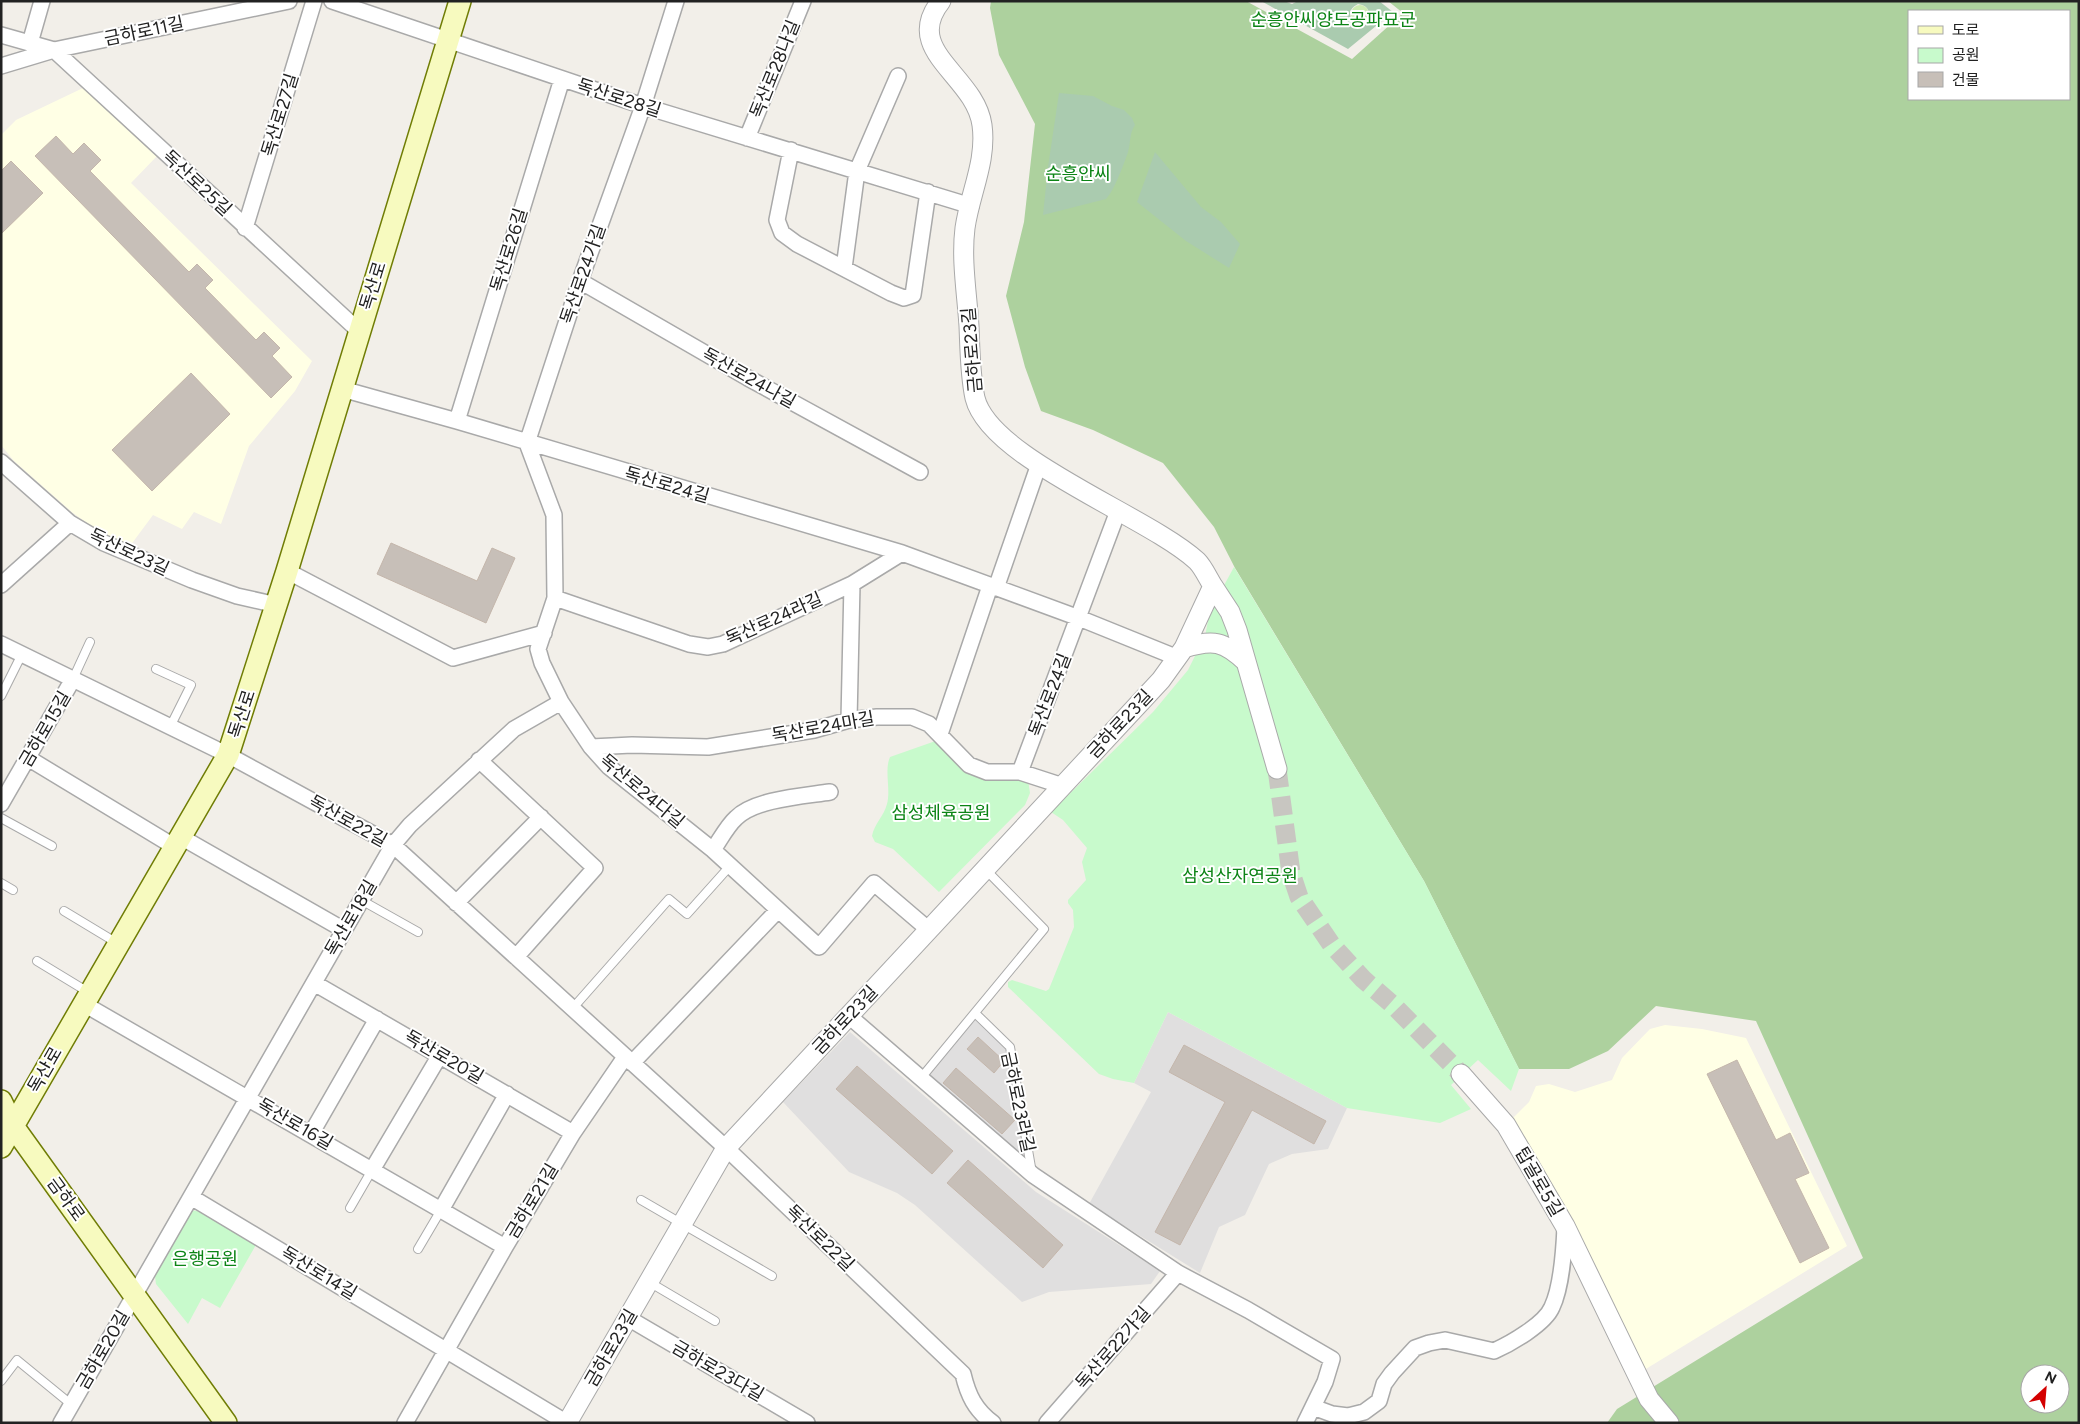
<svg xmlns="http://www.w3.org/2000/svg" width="2080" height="1424" font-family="Figtree,'Noto Sans KR',sans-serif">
	<rect width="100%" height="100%" fill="#f2efe9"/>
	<!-- residential -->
	<path fill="#e0dfdf" d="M 1168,1012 L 1347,1108 L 1328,1149 L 1292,1154 L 1269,1164 L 1245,1215 L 1219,1227 L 1200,1273 L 1089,1204 L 1151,1092 L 1134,1083 Z
		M 975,1013 L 1010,1047 L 1033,1175 L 921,1078 Z
		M 850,1032 L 1036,1192 L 1160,1271 L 1151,1284 L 1049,1292 L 1022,1302 L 915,1205 L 897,1193 L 849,1172 L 783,1102 Z"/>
	<!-- education -->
	<path fill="#ffffe5" d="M 83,88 L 158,155 L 131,183 L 312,361 L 295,391 L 249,446 L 221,524 L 194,512 L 182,529 L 153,515 L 130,546 L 103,534 L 73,513 L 14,461 L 1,445 L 1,135 L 16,120 Z
		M 1665,1025 L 1702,1029 L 1746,1038 L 1847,1246 L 1636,1375 L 1506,1125 L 1529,1102 L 1536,1086 L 1549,1084 L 1575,1092 L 1612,1080 L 1622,1058 L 1650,1029 Z"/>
	<!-- grass -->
	<path fill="#cdebb0" d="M1351 14a9 9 0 1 1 18 0a9 9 0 1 1-18 0Z"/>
	<!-- forest -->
	<path fill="#add19e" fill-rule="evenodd" d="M 991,1 L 1246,1 L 1352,59 L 1403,13 L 1388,1 L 2079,1 L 2079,1423 L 1607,1423 L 1617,1409 L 1863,1258 L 1756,1021 L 1656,1006 L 1608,1051 L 1569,1069 L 1519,1069 L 1424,881 L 1235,568 L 1214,527 L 1163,463 L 1093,430 L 1041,411 L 1025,367 L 1006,296 L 1024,222 L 1035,124 L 999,55 L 990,8 ZM 1909,11 L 2069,11 L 2069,99 L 1909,99 ZM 2030,1374 L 2060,1374 L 2060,1404 L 2030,1404 Z"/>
	<!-- cemetery -->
	<path fill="#aacbaf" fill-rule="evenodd" d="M 1261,1 L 1284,1 L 1292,4 L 1298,1 L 1379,1 L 1393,12 L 1348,49 ZM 1358,4 C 1365,5 1371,9 1368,17 C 1364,33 1337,15 1358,4 Z
		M 1059,93 L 1093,96 L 1112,106 L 1124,110 L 1132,118 L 1135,125 C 1129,134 1131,142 1128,152 C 1124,164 1114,191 1106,199 L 1043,215 L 1048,167 Z
		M 1155,152 L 1201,207 L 1221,222 L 1240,244 L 1229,268 L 1186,241 L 1137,202 Z"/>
	<!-- park -->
	<path fill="#c8facc" d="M 1234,567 L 1424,881 L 1519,1069 L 1511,1091 L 1478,1060 L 1451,1085 L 1471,1109 L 1440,1123 L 1347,1108 L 1168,1012 L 1134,1083 L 1113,1079 L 1099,1074 L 1008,987 L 1008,982 L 1012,980 L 1046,991 L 1049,989 L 1074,927 L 1073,910 L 1068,903 L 1068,900 L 1086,880 L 1082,862 L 1087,848 L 1063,820 L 1051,812 L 1153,712 L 1188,670 L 1205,636 L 1210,611 Z
		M 944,738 L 959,756 L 1028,780 L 1030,793 L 1025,805 L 939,892 L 893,849 L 875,842 L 872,836 C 874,824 884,816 887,804 C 891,789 884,770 890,757 Z
		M 191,1210 L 202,1212 L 257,1243 L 220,1308 L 202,1298 L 188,1324 L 156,1284 L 154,1269 Z"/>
	<!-- building -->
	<path fill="#c7bfb8" stroke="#c4b6ab" d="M 56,136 L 73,154 L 84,143 L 101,160 L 90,171 L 189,272 L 197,264 L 213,280 L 205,288 L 256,340 L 264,332 L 280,348 L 272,356 L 292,377 L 271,398 L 35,156 Z
		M 11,161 L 43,193 L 1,234 L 1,171 Z
		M 191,373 L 230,414 L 152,491 L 112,450 Z
		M 391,543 L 477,581 L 492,548 L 515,558 L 486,623 L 377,574 Z
		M 978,1037 L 1004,1061 L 994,1073 L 967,1049 Z
		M 1184,1045 L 1326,1121 L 1314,1144 L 1252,1110 L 1180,1245 L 1155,1232 L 1225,1102 L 1169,1072 Z
		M 1737,1060 L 1776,1140 L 1790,1133 L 1809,1173 L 1795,1179 L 1829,1248 L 1800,1263 L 1707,1074 Z
		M 857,1066 L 953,1151 L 932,1174 L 836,1089 Z
		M 956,1068 L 1015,1120 L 1002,1134 L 943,1083 Z
		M 968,1160 L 1063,1245 L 1043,1268 L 947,1183 Z"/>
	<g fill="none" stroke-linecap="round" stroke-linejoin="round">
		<!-- tertiary-tunnel -->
		<path stroke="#c8c6c1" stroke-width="19" stroke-dasharray="19 9" stroke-linecap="butt" d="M 1277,769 L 1291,873 L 1299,897 L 1331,944 L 1363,979 L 1393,1005 L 1461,1074"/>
		<!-- service casing -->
		<g stroke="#a9a9a9" stroke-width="10">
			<path id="service" d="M 156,669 L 191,685 L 170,727
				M 73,679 L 90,642
				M 1,696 L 22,654
				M 1,818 L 52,846
				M 1,883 L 13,890
				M 361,900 L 418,932
				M 64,911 L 117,943
				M 37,961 L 88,992
				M 572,1009 L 669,899 L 687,914 L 730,866
				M 975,1013 L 1010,1047 L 1032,1173
				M 921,1078 L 1044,929 L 986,870
				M 641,1200 L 772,1276
				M 350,1208 L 372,1170
				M 418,1249 L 441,1210
				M 649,1282 L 715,1321
				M 1,1381 L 17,1360 L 72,1405"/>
		</g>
		<!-- minor casing -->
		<g stroke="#a9a9a9" stroke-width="18">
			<path id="minor" d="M 332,1 L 643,106 L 971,206
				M 676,1 L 643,106 L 580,281 L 527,443 L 554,515 L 555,598 L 538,649 L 542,663 L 561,702 L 591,747 L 609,767 L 713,850 L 819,947 L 874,883 L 929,930
				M 1,35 L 54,50 L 360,332
				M 30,43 L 42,1
				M 1,66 L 54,50 L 289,1
				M 747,138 L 803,1
				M 791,150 L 777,220 L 782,233 L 797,244 L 891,293 L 904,298 L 913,295 L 928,192
				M 245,228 L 314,1
				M 844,268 L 857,171 L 898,76
				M 580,281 L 748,378 L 920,472
				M 342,389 L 457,421 L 902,553 L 1079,618 L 1178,658
				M 457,421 L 562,79
				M 1,462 L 70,523 L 104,543 L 192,580 L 237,596 L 277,605
				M 287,571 L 453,658 L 544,633
				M 1,585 L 70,523
				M 996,588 L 1039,464
				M 555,598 L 689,644 L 708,647 L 723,644 L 852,584 L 902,553
				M 1,644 L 228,755 L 393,845 L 726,1148 L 963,1374 C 968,1395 975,1410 993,1423
				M 849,720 L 852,584
				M 940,734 L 990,586
				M 591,747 L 632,745 L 708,747 L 814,730 L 849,720 L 877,717 L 912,717 L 929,724 L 969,765 L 987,772 L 1020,772 L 1063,786
				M 28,758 L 175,847
				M 479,760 L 595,868 L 516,957
				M 1020,772 L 1118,511
				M 1,804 L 73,679
				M 181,837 L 344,930
				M 713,850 C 720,840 727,826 736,818 C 755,799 804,796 830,792
				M 456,903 L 541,817
				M 314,983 L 573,1133
				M 84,1004 L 505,1247
				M 849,1016 L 1033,1175 L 1178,1273 L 1248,1310 L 1332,1359 L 1325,1382 L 1305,1423
				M 632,1063 L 778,910
				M 311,1134 L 377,1019
				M 372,1170 L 440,1055
				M 191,1197 L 567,1423
				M 441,1210 L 507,1094
				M 628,1318 L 807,1423
				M 1313,1407 L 1332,1414 L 1348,1416 L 1364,1412 L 1379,1401 L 1384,1384 L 1392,1373 L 1415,1348 L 1429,1343 L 1445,1340 L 1494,1351 C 1510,1344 1545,1324 1552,1307 C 1562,1286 1564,1250 1565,1227
				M 61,1423 L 393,845 L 410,825 L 514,729 L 561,702
				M 405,1423 L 505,1247 L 573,1133 L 625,1057
				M 1047,1423 L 1178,1273"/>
		</g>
		<!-- tertiary casing -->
		<g stroke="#a9a9a9" stroke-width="21">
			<path id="tertiary" d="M 1213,586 L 1230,612 L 1237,630 L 1277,769
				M 1184,648 C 1213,639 1224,641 1246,662
				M 1461,1074 L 1506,1125 L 1565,1226 L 1649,1399 L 1669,1423
				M 567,1423 L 726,1148 L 1161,680 L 1184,648 L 1213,586 C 1208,578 1203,567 1197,561 C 1148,516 990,459 975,398 C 970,375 970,349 969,326 C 967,294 961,260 965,228 C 970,193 987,161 982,125 C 975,75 901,51 941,1"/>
		</g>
		<!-- secondary casing -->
		<g stroke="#707d05" stroke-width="24">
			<path id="secondary" d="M 1,1101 L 13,1126 L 226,1423
				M 1,1147 L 228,755 L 287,571 L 460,1"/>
		</g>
		<!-- service -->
		<use href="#service" stroke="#fff" stroke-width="8"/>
		<!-- minor -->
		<use href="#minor" stroke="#fff" stroke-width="15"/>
		<!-- tertiary -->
		<use href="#tertiary" stroke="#fff" stroke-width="19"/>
		<!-- secondary -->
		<use href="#secondary" stroke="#f7fabf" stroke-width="21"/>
	</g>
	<g text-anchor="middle" stroke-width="4" stroke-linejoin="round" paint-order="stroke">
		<!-- park labels -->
		<g font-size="18" fill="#0c8416" stroke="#fff">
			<text x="1333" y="26">순흥안씨양도공파묘군</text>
			<text x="1078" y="180">순흥안씨</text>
			<text x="941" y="819">삼성체육공원</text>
			<text x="1240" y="882">삼성산자연공원</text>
			<text x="205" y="1265">은행공원</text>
		</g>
		<!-- street labels -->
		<g font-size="18" fill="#222" stroke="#fff">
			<text transform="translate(144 31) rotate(-12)" y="6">금하로11길</text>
			<text transform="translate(775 69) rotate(-68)" y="6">독산로28나길</text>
			<text transform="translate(619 98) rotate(18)" y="6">독산로28길</text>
			<text transform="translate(280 115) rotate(-73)" y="6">독산로27길</text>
			<text transform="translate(197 183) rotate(43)" y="6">독산로25길</text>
			<text transform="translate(509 250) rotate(-73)" y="6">독산로26길</text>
			<text transform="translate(583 274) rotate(-71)" y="6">독산로24가길</text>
			<text transform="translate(373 286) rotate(-73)" y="6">독산로</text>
			<text transform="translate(972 350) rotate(-95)" y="6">금하로23길</text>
			<text transform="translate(749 378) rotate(29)" y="6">독산로24나길</text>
			<text transform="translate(667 485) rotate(16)" y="6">독산로24길</text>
			<text transform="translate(129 552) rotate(25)" y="6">독산로23길</text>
			<text transform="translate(774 619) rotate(-24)" y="6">독산로24라길</text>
			<text transform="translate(1050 695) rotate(-69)" y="6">독산로24길</text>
			<text transform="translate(242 714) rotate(-72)" y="6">독산로</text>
			<text transform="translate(1120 724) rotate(-47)" y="6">금하로23길</text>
			<text transform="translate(823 727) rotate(-10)" y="6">독산로24마길</text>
			<text transform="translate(45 729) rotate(-60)" y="6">금하로15길</text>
			<text transform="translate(642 791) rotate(40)" y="6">독산로24다길</text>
			<text transform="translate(348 821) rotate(29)" y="6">독산로22길</text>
			<text transform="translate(351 918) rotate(-60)" y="6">독산로18길</text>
			<text transform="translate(845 1020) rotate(-47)" y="6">금하로23길</text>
			<text transform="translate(444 1057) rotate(30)" y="6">독산로20길</text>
			<text transform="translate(45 1070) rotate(-60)" y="6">독산로</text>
			<text transform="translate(1018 1102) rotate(78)" y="6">금하로23라길</text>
			<text transform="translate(295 1124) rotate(30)" y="6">독산로16길</text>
			<text transform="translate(1539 1182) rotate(60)" y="6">탑골로5길</text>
			<text transform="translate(66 1199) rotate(54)" y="6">금하로</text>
			<text transform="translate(532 1201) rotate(-59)" y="6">금하로21길</text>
			<text transform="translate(820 1238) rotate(44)" y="6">독산로22길</text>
			<text transform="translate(319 1273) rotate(31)" y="6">독산로14길</text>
			<text transform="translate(611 1348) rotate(-60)" y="6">금하로23길</text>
			<text transform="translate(1113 1348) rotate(-49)" y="6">독산로22가길</text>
			<text transform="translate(103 1350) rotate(-60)" y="6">금하로20길</text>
			<text transform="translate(718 1371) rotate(30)" y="6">금하로23다길</text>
		</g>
	</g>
	<!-- border -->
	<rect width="2080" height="1424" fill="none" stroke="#222222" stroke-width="5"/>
	<!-- legend -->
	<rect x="1908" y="10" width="162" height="90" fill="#ffffff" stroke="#a7a7a7"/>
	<rect x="1918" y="26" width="25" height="8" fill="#f7fabf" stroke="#a7a7a7"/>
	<text x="1952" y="35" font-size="15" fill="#222222">도로</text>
	<rect x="1918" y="48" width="25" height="15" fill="#c8facc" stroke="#a7a7a7"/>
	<text x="1952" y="60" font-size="15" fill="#222222">공원</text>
	<rect x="1918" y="72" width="25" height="15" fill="#c7bfb8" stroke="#a7a7a7"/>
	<text x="1952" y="85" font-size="15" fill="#222222">건물</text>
	<!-- north arrow -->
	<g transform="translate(2045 1389) rotate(26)"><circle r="24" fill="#ffffff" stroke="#a7a7a7"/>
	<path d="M0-4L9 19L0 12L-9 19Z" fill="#d40000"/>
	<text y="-8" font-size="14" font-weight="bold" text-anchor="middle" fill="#222222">N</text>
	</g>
</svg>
